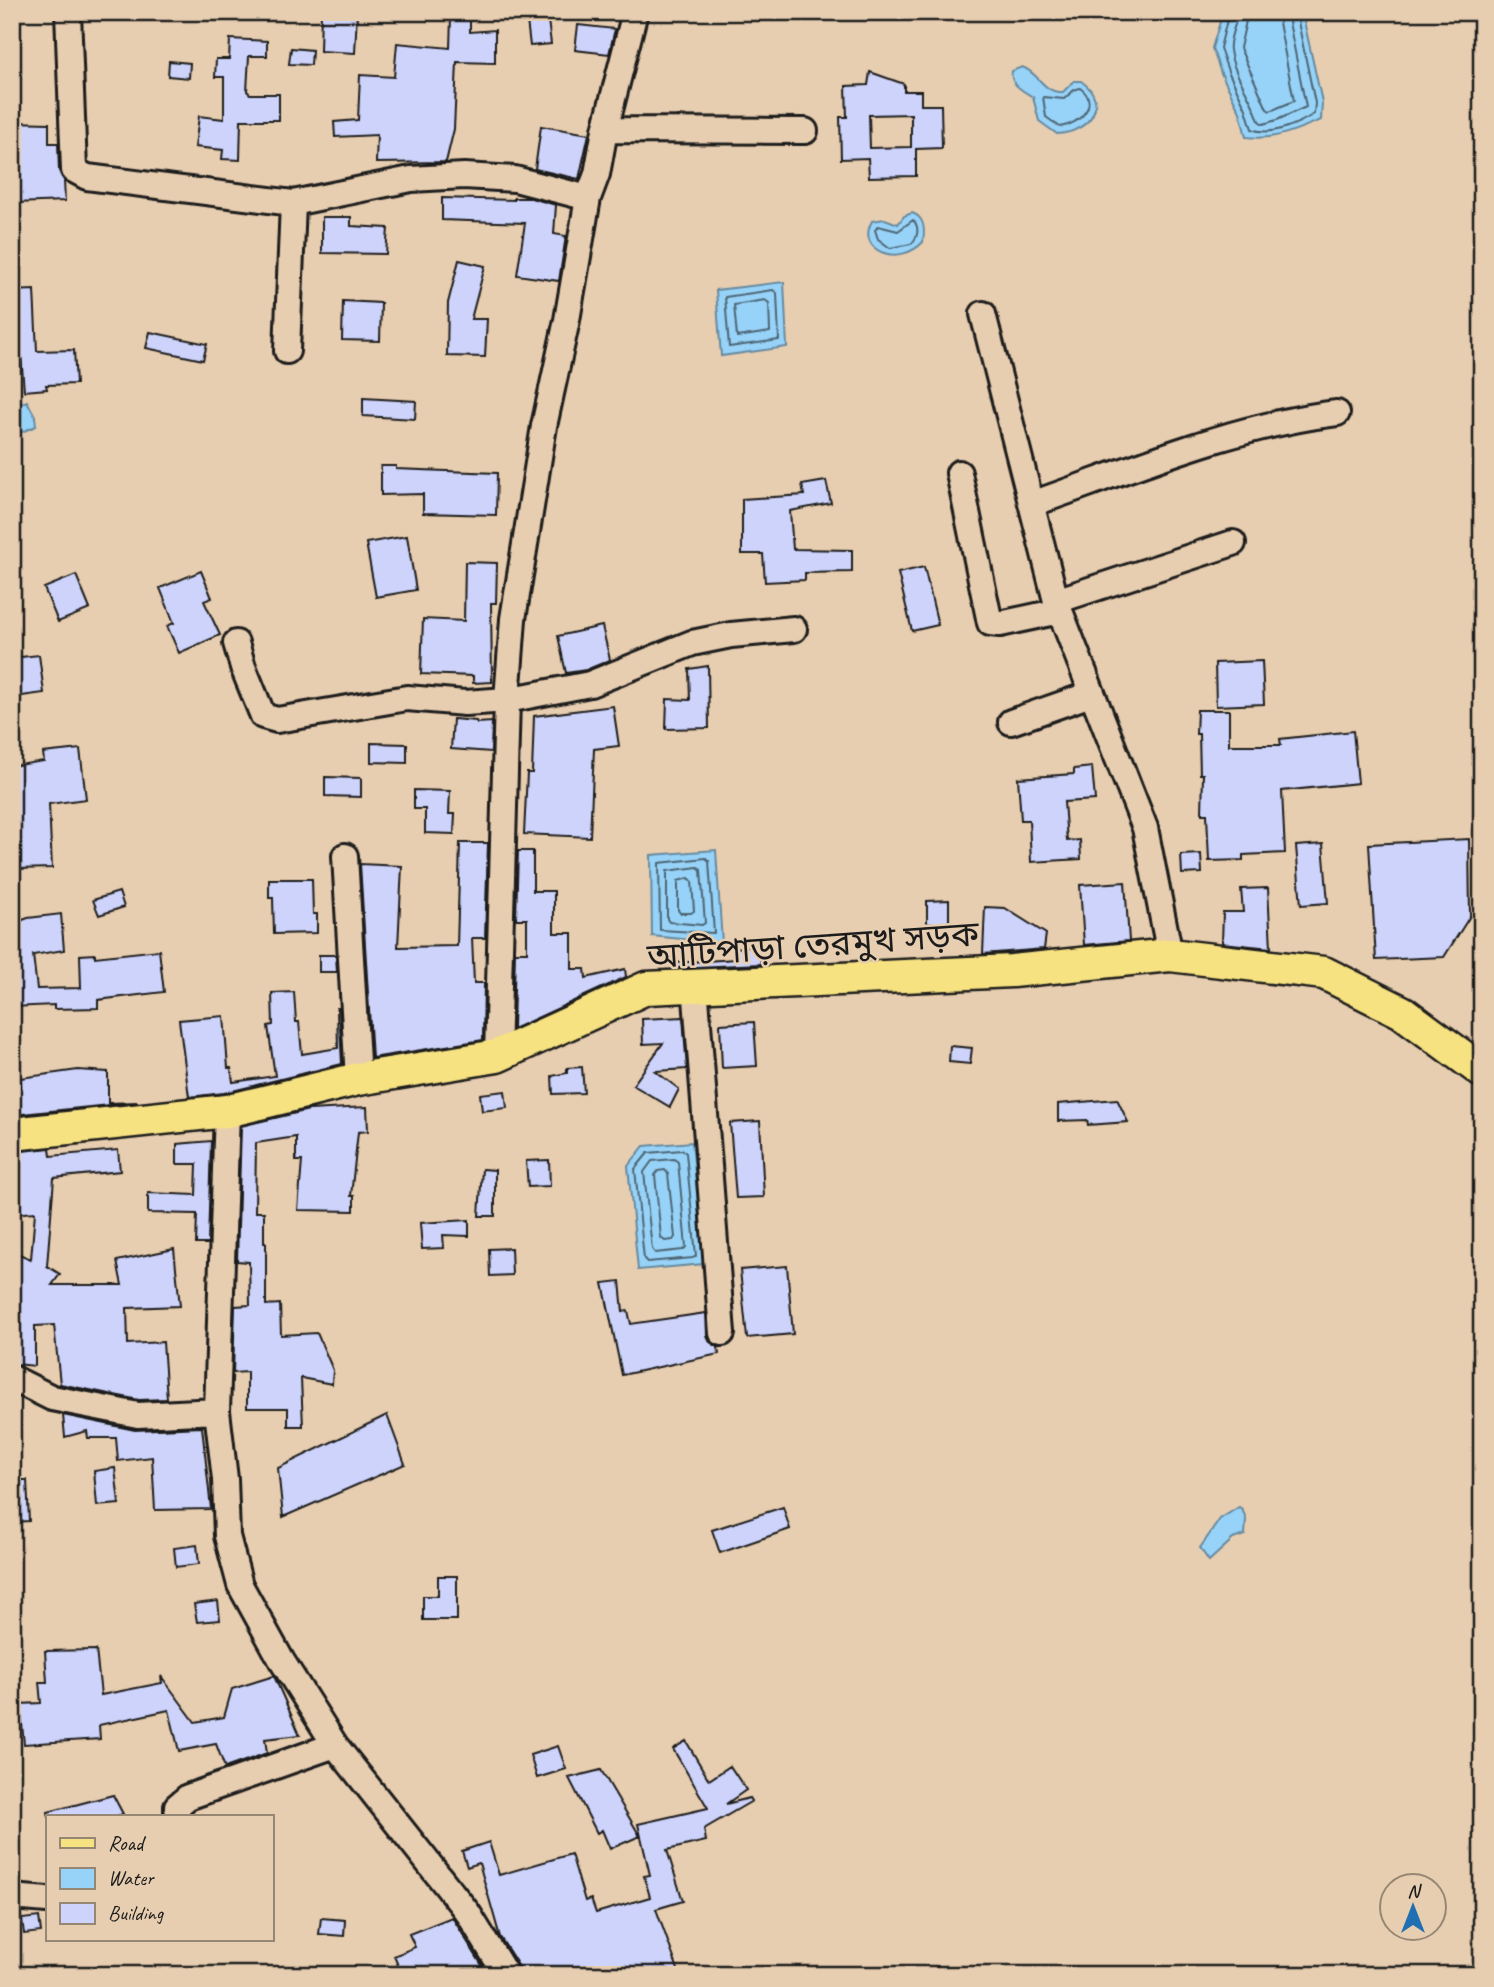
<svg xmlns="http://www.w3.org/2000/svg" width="1494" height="1987" font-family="Caveat,'Noto Sans Bengali',sans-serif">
	<rect width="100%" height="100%" fill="#e8ceb0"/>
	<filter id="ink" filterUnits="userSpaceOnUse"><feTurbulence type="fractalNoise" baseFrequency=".0143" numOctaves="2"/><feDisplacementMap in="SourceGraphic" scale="14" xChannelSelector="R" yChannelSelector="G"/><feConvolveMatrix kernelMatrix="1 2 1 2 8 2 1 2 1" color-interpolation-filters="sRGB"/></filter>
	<g filter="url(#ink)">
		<!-- water -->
		<path fill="#97d3f8" stroke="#668aa0" stroke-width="2" d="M 1223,12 L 1302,12 L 1322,102 L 1321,120 C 1296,130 1274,141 1246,137 L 1240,112 L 1221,73 L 1212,48 Z
			M 1022,67 C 1040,73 1042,93 1063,92 L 1074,81 L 1081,81 C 1112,103 1088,133 1057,134 L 1039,121 L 1033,97 C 1023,91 1009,84 1012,71 Z
			M 912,213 C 925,217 925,230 923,242 C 900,267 855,252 872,221 L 885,219 L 898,224 L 904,216 Z
			M 784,282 L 787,347 L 721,356 L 716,290 Z
			M 27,401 L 35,416 L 36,426 L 12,436 L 12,407 Z
			M 716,850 L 722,943 L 652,936 L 651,855 Z
			M 692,1142 L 704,1264 L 638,1270 L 628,1166 L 644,1146 Z
			M 1239,1507 L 1242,1509 L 1246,1519 L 1245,1535 L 1233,1539 L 1209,1561 L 1200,1548 L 1220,1519 Z"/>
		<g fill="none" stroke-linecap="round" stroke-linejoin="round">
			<!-- shore -->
			<path stroke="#4d6574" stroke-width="2" d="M 1229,12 L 1220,48 L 1228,71 L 1246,109 L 1252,129 C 1269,137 1299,124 1314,114 L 1315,103 L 1296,12
				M 1238,12 C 1237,24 1228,38 1230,50 C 1233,75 1252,97 1259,121 L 1263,124 L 1277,120 L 1306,107 L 1287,12
				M 1248,12 L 1240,48 L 1267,109 L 1270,111 L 1294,101 L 1277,12
				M 1080,88 C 1101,103 1079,125 1060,127 L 1046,117 L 1043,97 L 1064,99 L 1074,90 Z
				M 913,220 C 920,227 918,238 911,244 L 890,248 L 878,239 L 875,230 L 878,226 L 898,231 Z
				M 773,290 L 777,293 L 779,340 L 729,347 L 725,297 Z
				M 765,300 L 769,303 L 770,332 L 737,337 L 734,305 Z
				M 706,858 L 709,861 L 714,933 L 660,930 L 659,863 Z
				M 698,867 L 701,870 L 705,923 L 702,925 L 669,922 L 667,919 L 667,871 Z
				M 689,878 L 692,881 L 694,911 L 691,913 L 680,913 L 678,910 L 678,881 Z
				M 682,1150 L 686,1153 L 696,1256 L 693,1258 L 647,1262 L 644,1259 L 635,1169 L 648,1153 Z
				M 674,1159 L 678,1162 L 686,1247 L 683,1250 L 655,1253 L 652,1249 L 644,1172 L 652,1161 Z
				M 665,1170 L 668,1174 L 675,1237 L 673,1240 L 665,1241 L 661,1238 L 655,1175 L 658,1171 Z"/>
		</g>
		<!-- building -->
		<path fill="#cdd3fb" stroke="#1c1c1c" stroke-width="2" fill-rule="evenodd" d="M 321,12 L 357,12 L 355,53 L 320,51 Z
			M 526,12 L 547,12 L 551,44 L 530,46 Z
			M 451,17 L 470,18 L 470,32 L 495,30 L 495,63 L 457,62 L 454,129 L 446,162 L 376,163 L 377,135 L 335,137 L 334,122 L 358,120 L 360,75 L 394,77 L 397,43 L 450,48 Z
			M 578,25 L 615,29 L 609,54 L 575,50 Z
			M 230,39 L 267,41 L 267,56 L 249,56 L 247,91 L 250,94 L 279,94 L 279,120 L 241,120 L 240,160 L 222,159 L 223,150 L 195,147 L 199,116 L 224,119 L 224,77 L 215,77 L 216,59 L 229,59 Z
			M 291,48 L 312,50 L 311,65 L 289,64 Z
			M 169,61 L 190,63 L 189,78 L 168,76 Z
			M 870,72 L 904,84 L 904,91 L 921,91 L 921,105 L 941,105 L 942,148 L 916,149 L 916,176 L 869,177 L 868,158 L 841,159 L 840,117 L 847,117 L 846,86 L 868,85 ZM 911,114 L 911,147 L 870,148 L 869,115 Z
			M 12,122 L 49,123 L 49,143 L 58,143 L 59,171 L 64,180 L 65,201 L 15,203 Z
			M 541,126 L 589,134 L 579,179 L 535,169 Z
			M 442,198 L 514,200 L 514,198 L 531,198 L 556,205 L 554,234 L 566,236 L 559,281 L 517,275 L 525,223 L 442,220 Z
			M 322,217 L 351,217 L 351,226 L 388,228 L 386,254 L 322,253 Z
			M 459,260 L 485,266 L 471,319 L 487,319 L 485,357 L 447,356 L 448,303 Z
			M 34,290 L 37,351 L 74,350 L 76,384 L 46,385 L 47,389 L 24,391 L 20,342 L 14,342 L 12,291 Z
			M 343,301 L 381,303 L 380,341 L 342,340 Z
			M 150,332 L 207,344 L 203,360 L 146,348 Z
			M 363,398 L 416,401 L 415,419 L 363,416 Z
			M 381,466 L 396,466 L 396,469 L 497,473 L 496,515 L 423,513 L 423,494 L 381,495 Z
			M 826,481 L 831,503 L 790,511 L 793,549 L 852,550 L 852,572 L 805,573 L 805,580 L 765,582 L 763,554 L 742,554 L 742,499 L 804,495 L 802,485 Z
			M 407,536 L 416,590 L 376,597 L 366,543 Z
			M 465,562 L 497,563 L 496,603 L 491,603 L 492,682 L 473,683 L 473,676 L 421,674 L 423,619 L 464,621 Z
			M 924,567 L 938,625 L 912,631 L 898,573 Z
			M 201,571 L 212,598 L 204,601 L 220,635 L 179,653 L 167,626 L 174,623 L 160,588 Z
			M 76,575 L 90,609 L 58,622 L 44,588 Z
			M 602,626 L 610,660 L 586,670 L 566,673 L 558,636 Z
			M 39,655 L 44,693 L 14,697 L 12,658 Z
			M 1262,661 L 1264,704 L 1216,706 L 1215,663 Z
			M 708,666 L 709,728 L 666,729 L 667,699 L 690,700 L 689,669 Z
			M 613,706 L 619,746 L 594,749 L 590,837 L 524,834 L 527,773 L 532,773 L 534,716 Z
			M 1197,710 L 1229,710 L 1229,745 L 1281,745 L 1280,739 L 1353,731 L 1358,783 L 1282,791 L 1285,853 L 1243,855 L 1243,860 L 1209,861 L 1207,814 L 1202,814 L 1203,774 L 1200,774 L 1199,734 L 1196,734 Z
			M 453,719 L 476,721 L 477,723 L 492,722 L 491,752 L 451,749 Z
			M 371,743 L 407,744 L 407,763 L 371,762 Z
			M 80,749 L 86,799 L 49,804 L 52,868 L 17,869 L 15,809 L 12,810 L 12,766 L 44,761 L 43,753 Z
			M 1092,767 L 1095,800 L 1064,802 L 1067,841 L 1080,840 L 1081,859 L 1031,862 L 1029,820 L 1021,820 L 1018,778 L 1074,774 L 1074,769 Z
			M 325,777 L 361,778 L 361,797 L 325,796 Z
			M 414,790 L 450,791 L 449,814 L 455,814 L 454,834 L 425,833 L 425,809 L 414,809 Z
			M 1469,839 L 1470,916 L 1444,957 L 1376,960 L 1369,844 Z
			M 460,843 L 488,843 L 485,938 L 472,938 L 474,983 L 484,983 L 483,1040 L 372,1058 L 360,864 L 402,866 L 398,947 L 457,946 Z
			M 1323,844 L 1328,903 L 1301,905 L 1296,846 Z
			M 518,851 L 533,851 L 533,891 L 554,891 L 554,933 L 572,933 L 572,969 L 585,969 L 586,978 L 625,969 L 626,977 L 513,1029 L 515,952 L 527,952 L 527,919 L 516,919 Z
			M 1201,854 L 1202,873 L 1182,874 L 1181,855 Z
			M 269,879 L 312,879 L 313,914 L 317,914 L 317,933 L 274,934 L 273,898 L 269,898 Z
			M 1125,882 L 1129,941 L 1084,945 L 1080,885 Z
			M 1268,888 L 1271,948 L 1222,943 L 1223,912 L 1243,912 L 1241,889 Z
			M 119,892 L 124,907 L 99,915 L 93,900 Z
			M 949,900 L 949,923 L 927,924 L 927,901 Z
			M 985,907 L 1005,908 L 1046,934 L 1044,949 L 983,954 Z
			M 61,914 L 64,950 L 33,955 L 37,989 L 81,988 L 80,955 L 95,954 L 95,957 L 159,950 L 164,992 L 98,1000 L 98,1008 L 54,1009 L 54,1005 L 12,1007 L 12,924 L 28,918 Z
			M 759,945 L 761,964 L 674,968 L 674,963 L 736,959 L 735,948 Z
			M 319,955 L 336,955 L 337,972 L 319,972 Z
			M 294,992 L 296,1022 L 299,1022 L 302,1054 L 338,1048 L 337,1008 L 339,1008 L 342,1064 L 224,1093 L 189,1097 L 179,1020 L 224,1016 L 228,1068 L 231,1068 L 233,1082 L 275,1076 L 268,1026 L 273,1025 L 272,993 Z
			M 683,1017 L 687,1069 L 655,1071 L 679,1089 L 670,1107 L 633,1085 L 663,1043 L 643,1044 L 642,1019 Z
			M 754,1022 L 757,1066 L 722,1068 L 720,1024 Z
			M 950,1046 L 972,1048 L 970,1064 L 949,1062 Z
			M 582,1067 L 584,1093 L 553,1094 L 552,1076 L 567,1073 L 567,1068 Z
			M 78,1070 L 108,1072 L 108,1103 L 138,1102 L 12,1115 L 12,1087 L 21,1087 L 20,1078 Z
			M 505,1091 L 507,1108 L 482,1111 L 480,1094 Z
			M 1117,1099 L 1128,1122 L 1088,1125 L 1087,1120 L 1058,1121 L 1058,1104 Z
			M 367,1107 L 368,1131 L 358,1132 L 351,1196 L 354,1196 L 354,1211 L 298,1210 L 302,1161 L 296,1161 L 296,1137 L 256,1143 L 255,1212 L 264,1212 L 264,1243 L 266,1243 L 266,1305 L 280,1304 L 281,1335 L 317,1333 L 333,1370 L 332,1384 L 301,1378 L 303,1426 L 288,1426 L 288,1408 L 247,1408 L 247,1372 L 233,1373 L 235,1306 L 250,1305 L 249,1262 L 237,1261 L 241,1126 L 309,1110 Z
			M 760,1121 L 764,1197 L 736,1198 L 730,1123 Z
			M 211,1141 L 208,1244 L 196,1244 L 197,1214 L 148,1213 L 148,1193 L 196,1195 L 197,1164 L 177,1164 L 177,1144 Z
			M 50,1148 L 51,1156 L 118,1150 L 120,1171 L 54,1178 L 47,1266 L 60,1274 L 52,1285 L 122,1285 L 117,1261 L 174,1249 L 180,1306 L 127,1308 L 128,1344 L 163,1342 L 167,1399 L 139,1400 L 60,1384 L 54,1325 L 35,1326 L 35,1366 L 16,1364 L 20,1312 L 12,1310 L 12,1251 L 31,1259 L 35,1212 L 12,1214 L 12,1152 Z
			M 549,1160 L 550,1186 L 528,1187 L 526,1161 Z
			M 482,1169 L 495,1170 L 495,1216 L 479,1216 Z
			M 469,1220 L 469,1236 L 443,1235 L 444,1248 L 422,1249 L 420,1223 Z
			M 511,1248 L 512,1275 L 490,1276 L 489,1249 Z
			M 787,1266 L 793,1334 L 747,1338 L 740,1270 Z
			M 620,1281 L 623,1312 L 628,1311 L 631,1324 L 706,1313 L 707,1335 L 710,1342 L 718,1347 L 719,1354 L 622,1375 L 603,1283 Z
			M 63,1415 L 135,1430 L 202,1427 L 211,1509 L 155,1510 L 152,1457 L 118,1461 L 116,1438 L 88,1438 L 87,1431 L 65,1437 Z
			M 387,1415 L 405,1464 L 283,1517 L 278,1468 Z
			M 115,1468 L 119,1504 L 97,1506 L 94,1471 Z
			M 12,1480 L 27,1480 L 29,1521 L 12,1522 Z
			M 783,1507 L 790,1529 L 720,1553 L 712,1530 Z
			M 197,1545 L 199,1564 L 176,1567 L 174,1548 Z
			M 438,1576 L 457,1576 L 457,1620 L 423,1620 L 423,1596 L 438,1596 Z
			M 218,1601 L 220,1620 L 197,1622 L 194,1604 Z
			M 96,1650 L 101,1695 L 162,1683 L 161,1676 L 195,1722 L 224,1717 L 232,1689 L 274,1676 L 300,1735 L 265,1739 L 267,1753 L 225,1768 L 216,1744 L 179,1751 L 169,1710 L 99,1725 L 100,1739 L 24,1744 L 20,1704 L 41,1703 L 39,1682 L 47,1682 L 45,1651 Z
			M 686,1741 L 709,1780 L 730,1766 L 746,1790 L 726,1804 L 750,1798 L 752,1801 L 704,1829 L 706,1841 L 667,1850 L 683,1901 L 656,1909 L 680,1975 L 521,1975 L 519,1967 L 500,1937 L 479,1863 L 467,1867 L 462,1851 L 489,1842 L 499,1875 L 571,1854 L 585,1901 L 591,1899 L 596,1913 L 650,1897 L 644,1876 L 650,1875 L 638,1824 L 708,1808 L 673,1749 Z
			M 558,1746 L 566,1769 L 537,1778 L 530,1755 Z
			M 601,1770 L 640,1836 L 610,1849 L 602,1830 L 597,1833 L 569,1778 Z
			M 113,1795 L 123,1814 L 113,1817 L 49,1817 L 48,1812 Z
			M 39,1917 L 41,1932 L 24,1934 L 22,1919 Z
			M 452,1917 L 488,1975 L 402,1975 L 394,1956 L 415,1947 L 409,1934 Z
			M 321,1918 L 345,1920 L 344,1936 L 319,1934 Z"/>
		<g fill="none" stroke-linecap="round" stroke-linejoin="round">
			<!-- minor casing -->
			<g stroke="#1c1c1c" stroke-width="30">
				<path id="minor" d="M 68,12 L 74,170 L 87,177 L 293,203 L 411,179 L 464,176 L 515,179 L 588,198
					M 605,130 L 805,131
					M 983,314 L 1056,601 L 1145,828 L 1170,955
					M 287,351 L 293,203
					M 959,473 L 990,623 L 1000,624 L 1060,611
					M 1032,504 C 1132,469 1231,426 1337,413
					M 1056,601 L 1233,543
					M 236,643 L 243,667 L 263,716 L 277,720 L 407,698 L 465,703 L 507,700 L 590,684 L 692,643 L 731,635 L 794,629
					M 1011,722 L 1091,694
					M 345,856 L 358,1079
					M 695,985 L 722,1333
					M 497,1056 L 507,700 L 513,619 L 544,426 L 567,320 L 588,198 L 597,174 L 605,130 L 635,12
					M 227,1111 L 217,1411 L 225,1479 L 227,1536 L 240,1585 L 282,1661 L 335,1745 L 468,1913 L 506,1975
					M 12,1378 L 52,1398 L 138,1415 L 217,1411
					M 177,1817 L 177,1806 L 188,1797 L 335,1745
					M 12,1897 L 47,1900"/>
			</g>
			<!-- major casing -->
			<g stroke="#1c1c1c" stroke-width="37">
				<path id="major" d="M 12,1134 L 227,1111 L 358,1079 L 497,1056 L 646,988 L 1012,971 L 1170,955 L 1324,973 L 1402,1012 L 1482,1071"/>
			</g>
			<!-- minor -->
			<use href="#minor" stroke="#e8ceb0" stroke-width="24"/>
			<!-- major -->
			<use href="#major" stroke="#f7e281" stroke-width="32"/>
		</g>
	</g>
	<g text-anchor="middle" stroke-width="5" stroke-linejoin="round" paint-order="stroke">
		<!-- street labels -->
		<g font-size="35" fill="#1c1c1c" stroke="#e8ceb0">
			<text transform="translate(813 945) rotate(-4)" y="12">আটিপাড়া তেরমুখ সড়ক</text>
		</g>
	</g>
	<!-- margin -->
	<rect width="1494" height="1987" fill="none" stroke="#e8ceb0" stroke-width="42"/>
	<rect x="21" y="21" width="1452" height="1945" fill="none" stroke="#1c1c1c" stroke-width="2.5" filter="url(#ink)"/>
	<!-- legend -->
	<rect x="46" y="1815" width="228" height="126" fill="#e8ceb0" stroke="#968775" stroke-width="2"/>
	<rect x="60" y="1838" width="35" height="10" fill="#f7e281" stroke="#968775" stroke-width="2"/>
	<text x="108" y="1850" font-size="21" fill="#1c1c1c">Road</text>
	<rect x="60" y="1868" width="35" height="21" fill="#97d3f8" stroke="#968775" stroke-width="2"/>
	<text x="108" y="1885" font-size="21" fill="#1c1c1c">Water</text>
	<rect x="60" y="1903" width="35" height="21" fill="#cdd3fb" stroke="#968775" stroke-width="2"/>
	<text x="108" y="1920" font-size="21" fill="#1c1c1c">Building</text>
	<!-- north arrow -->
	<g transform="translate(1413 1907)"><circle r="33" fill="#e8ceb0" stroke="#968775" stroke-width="2"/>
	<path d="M0-5L12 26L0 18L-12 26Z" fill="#1f6fb2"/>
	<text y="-10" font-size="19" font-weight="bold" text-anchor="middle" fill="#1c1c1c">N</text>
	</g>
</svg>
